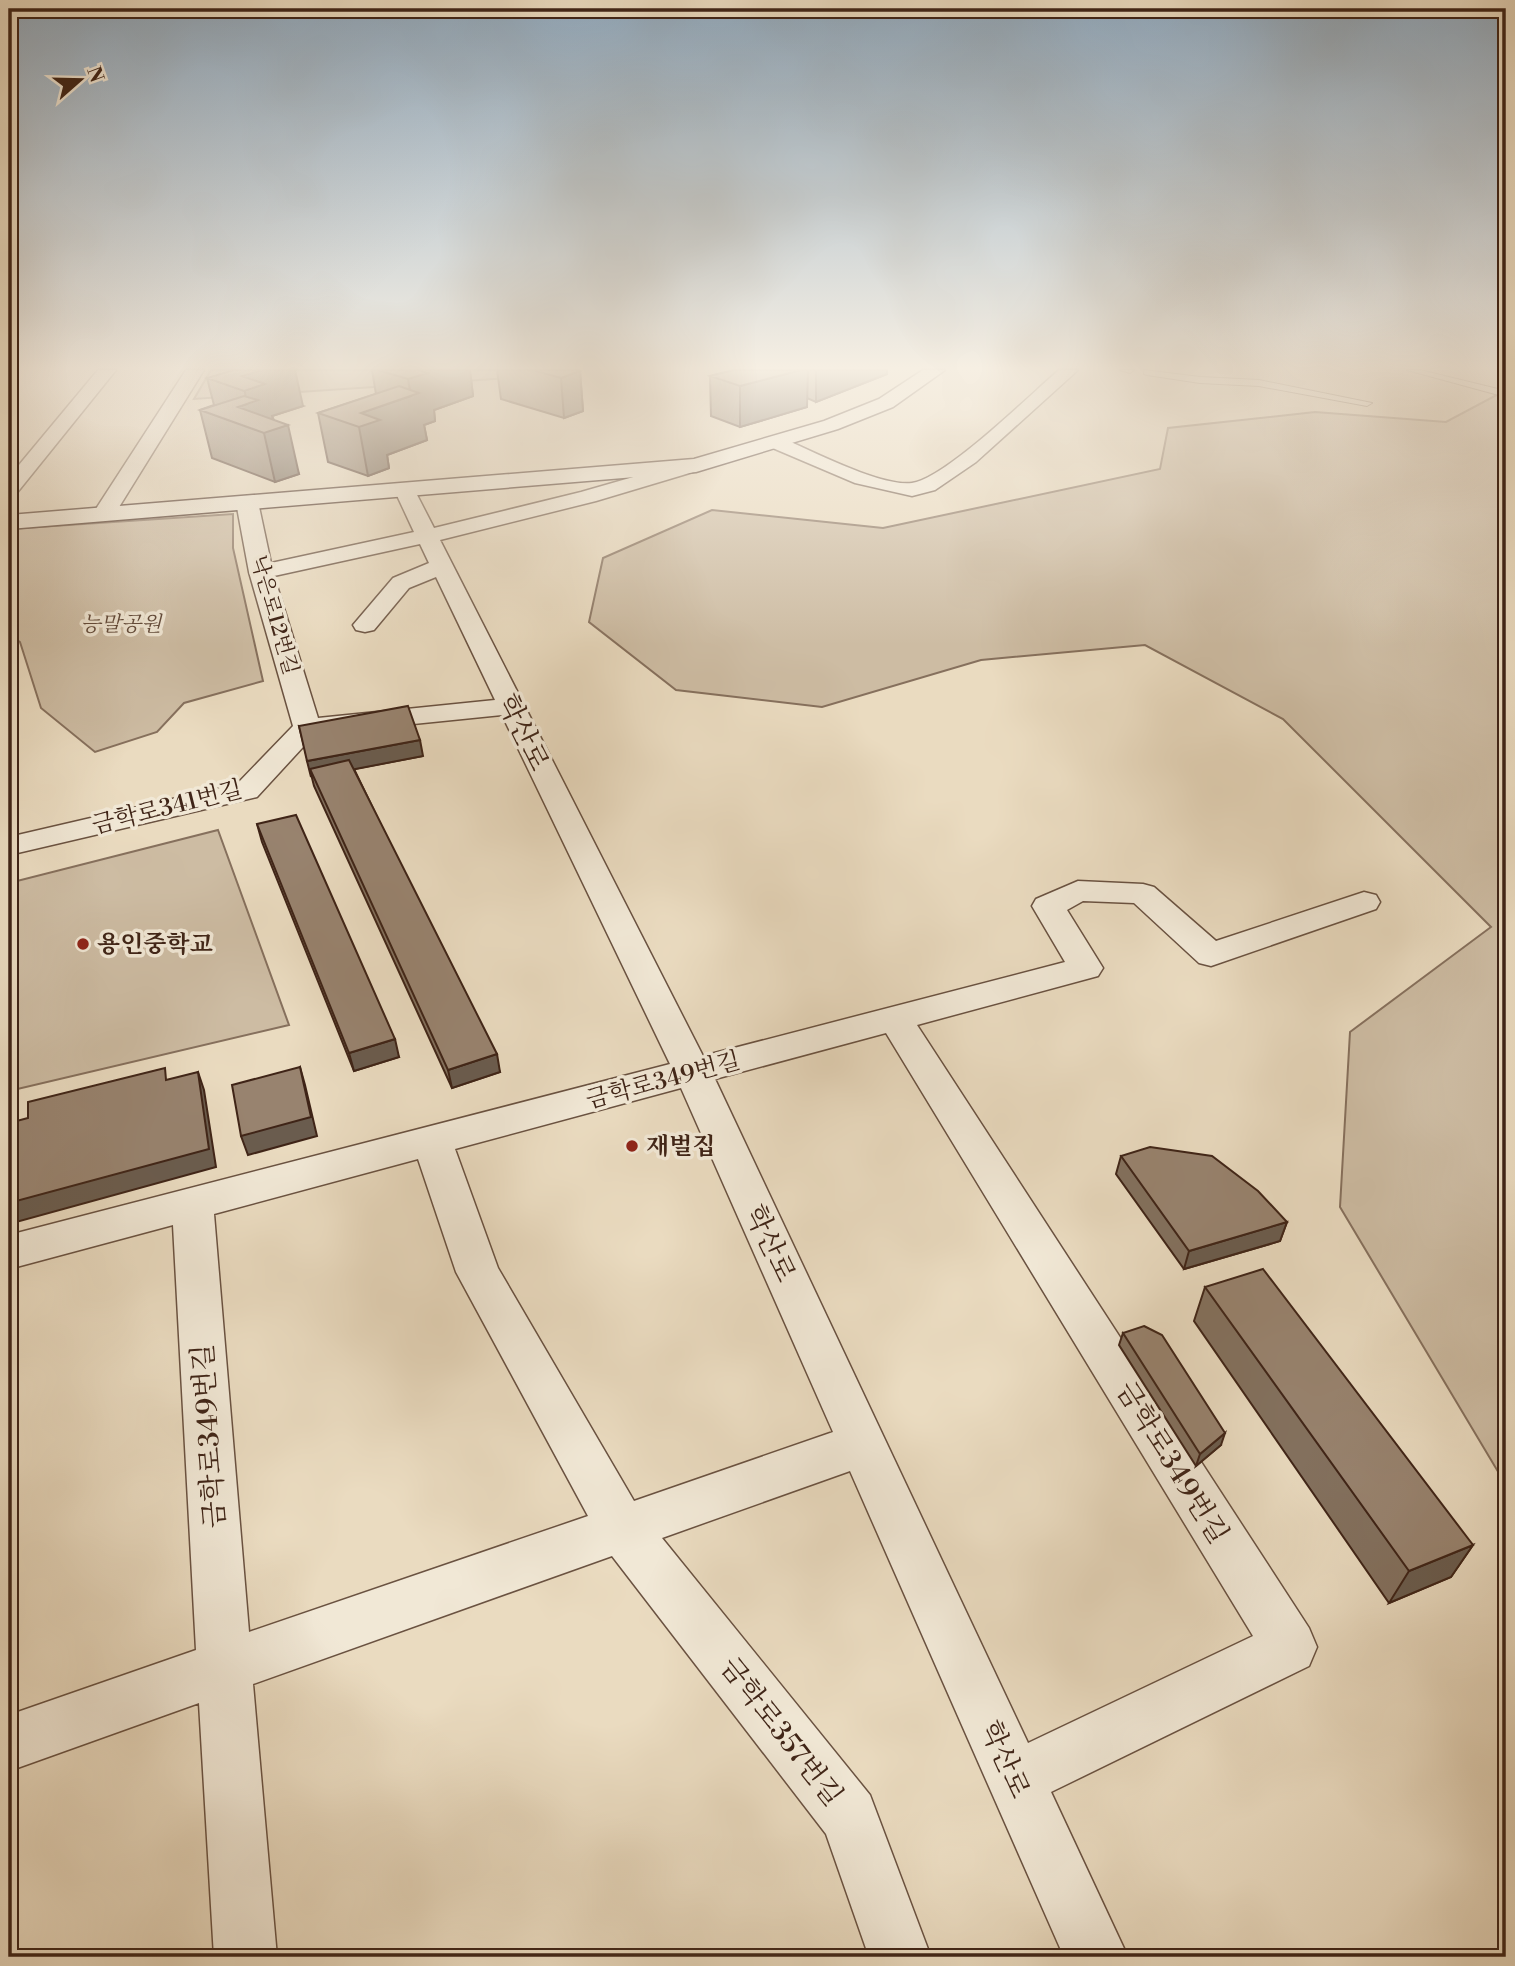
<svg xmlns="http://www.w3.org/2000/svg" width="1515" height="1966" font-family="'Libre Bodoni','Noto Serif KR',serif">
	<rect width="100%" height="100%" fill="#eadbc0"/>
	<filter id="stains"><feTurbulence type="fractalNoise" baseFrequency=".00286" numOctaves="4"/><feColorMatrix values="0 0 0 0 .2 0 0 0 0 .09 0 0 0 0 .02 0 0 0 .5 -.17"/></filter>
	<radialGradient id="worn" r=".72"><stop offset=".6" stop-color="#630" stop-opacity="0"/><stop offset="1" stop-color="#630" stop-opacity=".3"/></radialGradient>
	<!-- green -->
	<path fill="#cdbca3" stroke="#86705d" stroke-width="2" d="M 211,370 L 525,370 L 509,378 L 194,399 Z
		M 1506,390 L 1506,1463 L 1500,1475 L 1340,1207 L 1350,1032 L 1491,927 L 1283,719 L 1145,645 L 981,660 L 822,707 L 676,690 L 589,622 L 603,558 L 712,510 L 883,528 L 1160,469 L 1168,428 L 1315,412 L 1446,422 Z
		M 233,514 L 233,548 L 263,681 L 184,703 L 157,732 L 95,752 L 41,708 L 20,642 L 9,634 L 9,550 L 14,541 L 9,541 L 9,529 Z
		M 218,830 L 289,1025 L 9,1091 L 9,883 Z"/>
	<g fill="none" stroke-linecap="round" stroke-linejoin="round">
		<!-- lane casing -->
		<g stroke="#6a5241" stroke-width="2">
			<path id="lane" d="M 1120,370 L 1134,370 L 1130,373 Z
				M 1144,370 L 1200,377 L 1259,380 L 1372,403 L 1367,406 L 1259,386 L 1200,383 L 1147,375 L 1144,374 Z
				M 1407,370 L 1420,370 L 1506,391 L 1506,397 Z"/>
		</g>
		<!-- street casing -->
		<g stroke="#6a5241" stroke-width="3">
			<path id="street" d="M 98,370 L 116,370 L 16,494 L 9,496 L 9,477 Z
				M 186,370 L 204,370 L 111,520 L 95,520 L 92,515 Z
				M 1059,370 L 1078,370 L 976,462 L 935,490 L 912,496 L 855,483 L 768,446 L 765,442 L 775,436 L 782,438 C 812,451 881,487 912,483 C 945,479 1031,394 1059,370 Z
				M 696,459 L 703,461 L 706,465 L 703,469 L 596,501 L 440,540 L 703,1056 L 1065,962 L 1032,906 L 1036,899 L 1078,881 L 1143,884 L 1154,887 L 1216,941 L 1364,892 L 1376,895 L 1380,902 L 1376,909 L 1211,966 L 1199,963 L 1134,903 L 1083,901 L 1067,910 L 1103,968 L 1098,976 L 917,1025 L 1309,1628 L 1317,1647 L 1309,1666 L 1051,1792 L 1128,1957 L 1064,1957 L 850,1471 L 662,1538 L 870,1795 L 931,1957 L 869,1957 L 826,1834 L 612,1556 L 253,1684 L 277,1957 L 214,1957 L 199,1703 L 9,1771 L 9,1715 L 196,1650 L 173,1225 L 9,1269 L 9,1235 L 670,1064 L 502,715 L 315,734 L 257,797 L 9,855 L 9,837 L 237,784 L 293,726 L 249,572 L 236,502 L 240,498 L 254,498 L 258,502 L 271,563 L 414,532 L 394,489 L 397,485 L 411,485 L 414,489 L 434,528 L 581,492 ZM 420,544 L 429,563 L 393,578 L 353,625 L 356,630 L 365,632 L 374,630 L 409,588 L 436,577 L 495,700 L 318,718 L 274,576 ZM 886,1033 L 1253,1636 L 1028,1743 L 715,1079 ZM 681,1088 L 833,1432 L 634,1501 L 498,1268 L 455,1149 ZM 418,1159 L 456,1272 L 588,1516 L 249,1632 L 214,1214 Z"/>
		</g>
		<!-- secondary casing -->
		<g stroke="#3f2417" stroke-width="3">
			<path id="secondary" d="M 923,370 L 945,370 L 893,407 L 838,429 L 696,472 L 9,529 L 9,515 L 694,459 L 824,421 L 879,399 Z"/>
		</g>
		<!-- lane -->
		<use href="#lane" fill="#f1e8d6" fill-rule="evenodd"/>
		<!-- street -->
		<use href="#street" fill="#f1e8d6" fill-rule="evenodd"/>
		<!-- secondary -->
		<use href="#secondary" fill="#f1e8d6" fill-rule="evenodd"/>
	</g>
	<!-- wall -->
	<path fill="#83715f" stroke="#3f2417" stroke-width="2" d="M 372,370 L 470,370 L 473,396 L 434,410 L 435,421 L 424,425 L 427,440 L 387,455 L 389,468 L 368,476 L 328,462 L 318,413 L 376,394 Z
		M 497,370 L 576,370 L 580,371 L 583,411 L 564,418 L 501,399 Z
		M 734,370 L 887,370 L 887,374 L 816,402 L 807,398 L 807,407 L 740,427 L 711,416 L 710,376 Z
		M 207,378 L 303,406 L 272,416 L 299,474 L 275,482 L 212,458 L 200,410 L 214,405 Z
		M 299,726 L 423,756 L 354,769 L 500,1072 L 452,1088 L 314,786 Z
		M 257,824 L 399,1057 L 354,1071 L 262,842 Z
		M 1121,1156 L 1287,1222 L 1280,1241 L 1184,1269 L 1116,1174 Z
		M 1205,1287 L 1473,1545 L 1451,1577 L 1389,1603 L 1194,1321 Z
		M 1123,1333 L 1221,1445 L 1196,1466 L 1119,1345 Z"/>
	<!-- shaded-wall -->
	<path fill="#6a5c4e" stroke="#3f2417" stroke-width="2" d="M 263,370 L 295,370 L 303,406 L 272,416 L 275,429 L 288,425 L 299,474 L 275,482 L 264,433 L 238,407 L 247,404 L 242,376 Z
		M 411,370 L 470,370 L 473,396 L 434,410 L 435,421 L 424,425 L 427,440 L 387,455 L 389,468 L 368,476 L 359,427 L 361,413 L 411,396 L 408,379 Z
		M 801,370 L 808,370 L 807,407 L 740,427 L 740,386 Z
		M 816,370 L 887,370 L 887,374 L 816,402 Z
		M 580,371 L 583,411 L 564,418 L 561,378 Z
		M 11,684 L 15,695 L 16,708 L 9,709 L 9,698 Z
		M 420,740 L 423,756 L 314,777 L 310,769 L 311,777 L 307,761 Z
		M 395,1039 L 399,1057 L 354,1071 L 349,1053 Z
		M 497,1054 L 500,1072 L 452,1088 L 448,1070 Z
		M 300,1067 L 305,1085 L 317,1136 L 248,1155 L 241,1136 Z
		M 198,1072 L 204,1090 L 216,1167 L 9,1224 L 9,1203 Z
		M 1287,1222 L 1280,1241 L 1184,1269 L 1189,1251 Z
		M 1225,1433 L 1221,1445 L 1196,1466 L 1200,1454 Z
		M 1473,1545 L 1451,1577 L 1389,1603 L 1409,1571 Z"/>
	<!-- building -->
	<path fill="#98836f" stroke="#3f2417" stroke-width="2" d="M 234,370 L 263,370 L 242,376 L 265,384 L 244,391 L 207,378 Z
		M 377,370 L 418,370 L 428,373 L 408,379 Z
		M 532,370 L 576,370 L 580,371 L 561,378 Z
		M 734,370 L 801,370 L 740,386 L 710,376 Z
		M 399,386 L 419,393 L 361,413 L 380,420 L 359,427 L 318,413 Z
		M 244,396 L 258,400 L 238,407 L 288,425 L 264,433 L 200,410 Z
		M 11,684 L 11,697 L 9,698 L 9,685 Z
		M 408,706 L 420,740 L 307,761 L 299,726 Z
		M 349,760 L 497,1054 L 448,1070 L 310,769 Z
		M 296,815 L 395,1039 L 349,1053 L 257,824 Z
		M 300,1067 L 311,1117 L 241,1136 L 232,1085 Z
		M 165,1068 L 166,1080 L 198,1072 L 209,1149 L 9,1203 L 9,1123 L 28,1118 L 28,1102 Z
		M 1150,1147 L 1212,1156 L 1258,1191 L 1287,1222 L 1189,1251 L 1121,1156 Z
		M 1263,1269 L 1473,1545 L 1409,1571 L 1205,1287 Z
		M 1144,1326 L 1162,1335 L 1225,1433 L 1200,1454 L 1123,1333 Z"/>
	<!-- sky -->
	<linearGradient id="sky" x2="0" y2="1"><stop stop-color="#91abc1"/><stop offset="0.57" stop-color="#f6efe3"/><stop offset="1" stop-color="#f6efe3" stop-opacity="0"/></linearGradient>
	<rect width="1515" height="645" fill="url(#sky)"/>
	<!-- markers -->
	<g fill="#8f2418" stroke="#f1e8d6" stroke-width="2.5">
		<circle cx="83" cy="944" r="7"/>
		<circle cx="632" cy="1146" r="7"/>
	</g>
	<g text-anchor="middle" stroke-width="7" stroke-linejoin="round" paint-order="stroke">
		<!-- far-street labels -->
		<g font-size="21" fill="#3f2417" stroke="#f1e8d6">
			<text transform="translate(275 615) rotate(74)" y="7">낙은로12번길</text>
		</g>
		<!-- far-park labels -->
		<g font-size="21" font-style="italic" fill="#624a3a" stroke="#f1e8d6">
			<text x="121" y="631">능말공원</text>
		</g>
		<!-- street labels -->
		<g font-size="24" fill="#3f2417" stroke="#f1e8d6">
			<text transform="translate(167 807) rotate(-14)" y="8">금학로341번길</text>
			<text transform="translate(663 1080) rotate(-15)" y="8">금학로349번길</text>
		</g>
		<!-- poi labels -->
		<g font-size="24" font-weight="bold" fill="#3f2417" stroke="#f1e8d6" text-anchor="start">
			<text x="97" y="952">용인중학교</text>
			<text x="646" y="1154">재벌집</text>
		</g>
		<!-- near-street labels -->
		<g font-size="28" fill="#3f2417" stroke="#f1e8d6">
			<text transform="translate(524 732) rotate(64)" y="10">학산로</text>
			<text transform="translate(771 1243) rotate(65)" y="10">학산로</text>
			<text transform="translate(208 1436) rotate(-94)" y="10">금학로349번길</text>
			<text transform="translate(1173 1462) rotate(58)" y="10">금학로349번길</text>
			<text transform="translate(782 1731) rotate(52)" y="10">금학로357번길</text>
			<text transform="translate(1006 1759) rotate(66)" y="10">학산로</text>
		</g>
	</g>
	<!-- margin -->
	<rect width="1515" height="1966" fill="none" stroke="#eadbc0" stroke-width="35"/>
	<rect x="10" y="10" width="1494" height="1945" fill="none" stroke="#3f2417" stroke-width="3.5"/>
	<rect x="18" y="18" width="1480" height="1931" fill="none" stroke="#3f2417" stroke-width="2"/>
	<!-- north arrow -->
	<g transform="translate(80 80) rotate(70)" stroke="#f1e8d6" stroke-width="5" paint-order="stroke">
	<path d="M0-5L12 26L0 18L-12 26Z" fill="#3f2417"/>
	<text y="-10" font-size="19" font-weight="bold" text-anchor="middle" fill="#3f2417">N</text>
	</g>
	<rect width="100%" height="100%" filter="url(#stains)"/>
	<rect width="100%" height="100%" fill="url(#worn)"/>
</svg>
